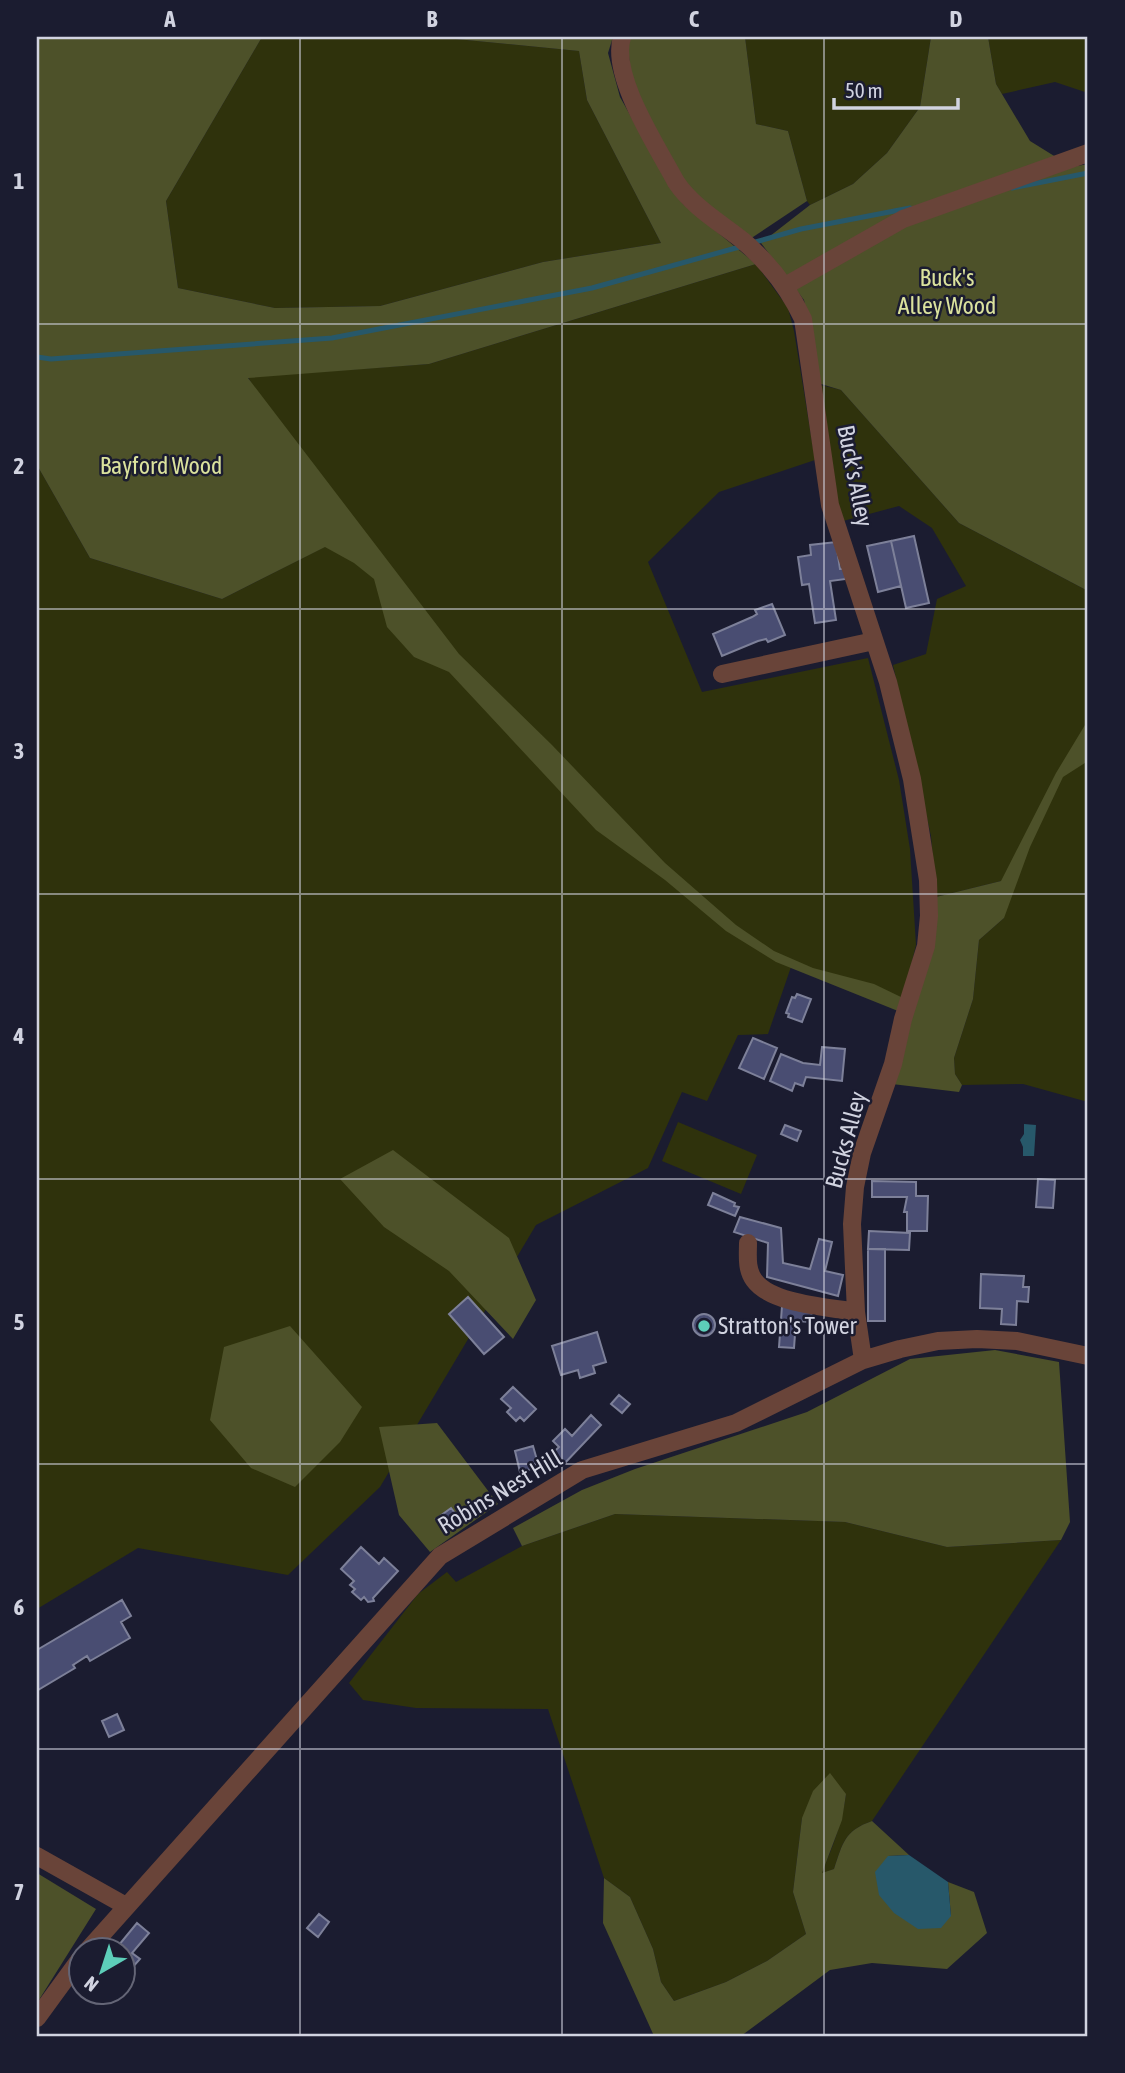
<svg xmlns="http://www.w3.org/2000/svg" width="1125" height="2073" font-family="'Asap Condensed',sans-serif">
	<rect width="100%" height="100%" fill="#1b1c30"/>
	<!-- green -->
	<path fill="#2f320c" d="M 262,37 L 435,37 L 579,51 L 587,100 L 661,243 L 543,262 L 380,306 L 275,308 L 178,288 L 166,201 Z
		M 745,37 L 931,37 L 920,107 L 887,153 L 853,184 L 810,205 L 807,201 L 788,131 L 756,124 Z
		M 988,37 L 1088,37 L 1088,93 L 1055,82 L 1002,94 L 996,84 Z
		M 756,264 L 788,308 L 794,331 L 815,460 L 719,492 L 648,562 L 702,692 L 868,658 L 899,780 L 910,849 L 916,945 L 903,998 L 792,964 L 768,1034 L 738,1035 L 707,1101 L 682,1092 L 648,1168 L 536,1225 L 380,1487 L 288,1575 L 138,1548 L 37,1609 L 37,465 L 90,558 L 222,599 L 338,540 L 248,377 L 429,364 Z
		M 821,385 L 841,390 L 959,523 L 1088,591 L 1088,1102 L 1023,1084 L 962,1085 L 955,1074 L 954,1058 L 973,999 L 979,940 L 1004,918 L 1001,881 L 936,897 L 931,836 L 893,665 L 926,654 L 937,599 L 966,586 L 932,528 L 899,506 L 843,521 L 833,491 Z
		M 678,1122 L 757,1155 L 741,1194 L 662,1161 Z
		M 615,1514 L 845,1522 L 947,1547 L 1061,1540 L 872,1821 C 844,1831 843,1843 834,1869 L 821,1874 C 833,1847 842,1823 846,1794 L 802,1818 L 793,1892 L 806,1934 L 767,1961 L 726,1982 L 674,2001 L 661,1982 L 653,1949 L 630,1897 L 604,1878 L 548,1709 L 416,1708 L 363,1700 L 349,1683 L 418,1594 L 447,1572 L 456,1582 L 522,1546 Z"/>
	<!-- forest -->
	<path fill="#4d5129" d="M 37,37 L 262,37 L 166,201 L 178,288 L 275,308 L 380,306 L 543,262 L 661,243 L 587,100 L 579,51 L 435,37 L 613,37 L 608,53 L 620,97 L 671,188 L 683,204 L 756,264 L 429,364 L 248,378 L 459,654 L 552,745 L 665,863 L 736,925 L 774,951 L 813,968 L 874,984 L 903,998 L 898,1011 L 776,962 L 726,931 L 665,880 L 596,830 L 449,672 L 414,657 L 387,627 L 374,579 L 354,563 L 325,547 L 222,599 L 90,558 L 37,465 Z
		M 631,37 L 745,37 L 756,124 L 788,131 L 807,201 L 750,239 L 691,192 L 644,109 L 630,70 L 628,42 Z
		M 931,37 L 988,37 L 996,84 L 1030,141 L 1072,167 L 1088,164 L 1088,591 L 959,523 L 841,390 L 821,384 L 804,300 L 761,243 L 810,205 L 853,184 L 887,153 L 920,107 Z
		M 1088,720 L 1088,761 L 1063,777 L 1030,847 L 1004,918 L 979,940 L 973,999 L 954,1058 L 955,1074 L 962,1085 L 959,1092 L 892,1084 L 936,897 L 1001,881 L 1056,773 Z
		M 393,1150 L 509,1238 L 536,1300 L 513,1339 L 449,1271 L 384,1227 L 340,1179 Z
		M 290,1326 L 362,1407 L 340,1442 L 295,1487 L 251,1468 L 210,1420 L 224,1347 Z
		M 995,1350 L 1059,1362 L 1070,1522 L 1061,1540 L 947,1547 L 845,1522 L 615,1514 L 522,1546 L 513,1528 L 582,1490 L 635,1469 L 807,1412 L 910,1359 Z
		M 437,1423 L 498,1504 L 430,1552 L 399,1515 L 379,1427 Z
		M 830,1773 L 846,1794 L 842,1820 L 822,1873 L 834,1869 C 843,1843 844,1831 872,1821 L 909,1855 L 888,1856 L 951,1916 L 948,1882 L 974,1892 L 987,1933 L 947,1969 L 872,1963 L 830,1970 L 741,2036 L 654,2036 L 603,1923 L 604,1878 L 630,1897 L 653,1949 L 661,1982 L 674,2001 L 726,1982 L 767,1961 L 806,1934 L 793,1892 L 802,1818 L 813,1791 Z
		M 37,1873 L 96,1909 L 37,2003 Z"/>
	<!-- water -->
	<path fill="#27586a" d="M 1024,1124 L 1036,1125 L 1034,1156 L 1023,1156 L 1023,1147 L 1020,1140 L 1024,1134 Z
		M 909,1855 L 948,1882 L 951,1916 L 941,1928 L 918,1929 L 894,1913 L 879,1895 L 875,1872 L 888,1856 Z"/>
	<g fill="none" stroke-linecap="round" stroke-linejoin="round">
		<!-- stream -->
		<path stroke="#27586a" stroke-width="5" d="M 1012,188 L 1088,173
			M 752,243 L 801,229 L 910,208
			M 37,357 L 51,359 L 332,338 L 592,288 L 743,246"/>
	</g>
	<!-- building -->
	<path fill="#494d72" stroke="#7d8099" stroke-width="2" d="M 914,536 L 929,603 L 906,608 L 891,541 Z
		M 891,541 L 901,586 L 878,592 L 867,546 Z
		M 836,542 L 840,569 L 844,569 L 846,579 L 830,581 L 836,620 L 815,623 L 809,584 L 802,585 L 798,557 L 811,555 L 810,545 Z
		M 772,604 L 785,635 L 768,642 L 766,639 L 758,641 L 722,656 L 713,634 L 752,617 L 757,614 L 755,610 Z
		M 797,994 L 811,999 L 802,1022 L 788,1017 L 789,1014 L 786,1013 L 792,997 L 795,998 Z
		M 753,1038 L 777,1048 L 764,1079 L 739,1068 Z
		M 822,1047 L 845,1049 L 842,1081 L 806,1077 L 803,1086 L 795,1083 L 792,1091 L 770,1081 L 781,1054 L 803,1063 L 820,1065 Z
		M 785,1125 L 801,1131 L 797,1141 L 781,1134 Z
		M 1038,1179 L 1055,1180 L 1053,1208 L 1036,1207 Z
		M 872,1181 L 916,1182 L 916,1196 L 928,1196 L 927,1231 L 907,1231 L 907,1212 L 904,1212 L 907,1197 L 872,1197 Z
		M 713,1193 L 735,1203 L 734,1206 L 739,1207 L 735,1216 L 708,1205 Z
		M 740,1217 L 781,1228 L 783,1263 L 810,1269 L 819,1239 L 832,1242 L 825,1271 L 843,1275 L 838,1296 L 767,1277 L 768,1243 L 734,1232 Z
		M 869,1231 L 910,1233 L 909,1250 L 868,1249 Z
		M 868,1249 L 885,1249 L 885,1321 L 868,1321 Z
		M 981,1274 L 1024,1276 L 1023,1287 L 1029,1287 L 1028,1302 L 1017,1301 L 1016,1325 L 1001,1324 L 1002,1309 L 980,1308 Z
		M 468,1297 L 504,1337 L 484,1354 L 449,1314 Z
		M 782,1306 L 812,1308 L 811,1322 L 796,1321 L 794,1348 L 779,1347 Z
		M693 1325a11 11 0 1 1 22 0a11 11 0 1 1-22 0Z
		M 597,1332 L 606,1362 L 593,1366 L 595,1373 L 580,1378 L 578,1370 L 561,1375 L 552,1346 Z
		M 513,1387 L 536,1409 L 524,1421 L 520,1417 L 516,1421 L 507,1412 L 511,1408 L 501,1399 Z
		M 619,1395 L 630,1404 L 622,1413 L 611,1404 Z
		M 591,1415 L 601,1425 L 563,1465 L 552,1454 L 559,1447 L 553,1441 L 565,1429 L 572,1436 Z
		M 533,1446 L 539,1467 L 520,1472 L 515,1451 Z
		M 451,1508 L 459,1518 L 443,1529 L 436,1519 Z
		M 361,1547 L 379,1564 L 384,1558 L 398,1571 L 373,1598 L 374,1601 L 368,1602 L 364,1597 L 361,1600 L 352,1592 L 355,1589 L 350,1585 L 354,1581 L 341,1569 Z
		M 122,1600 L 131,1616 L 121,1622 L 130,1638 L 90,1661 L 87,1656 L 73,1665 L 75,1668 L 38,1690 L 37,1650 Z
		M 117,1714 L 124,1730 L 109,1737 L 102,1721 Z
		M 319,1914 L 329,1922 L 318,1937 L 307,1928 Z
		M 137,1923 L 149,1933 L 132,1953 L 140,1959 L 131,1969 L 122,1961 L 122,1951 L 114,1951 Z"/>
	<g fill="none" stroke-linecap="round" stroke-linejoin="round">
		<!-- minor -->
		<path stroke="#694439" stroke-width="18" d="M 622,37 C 610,76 657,146 676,182 C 692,206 719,222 742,240 C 767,261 789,289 803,319 L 830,505 L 888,682 L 912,779 L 928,880 L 929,916 L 926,946 L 903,1019 L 893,1064 L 862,1153 L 855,1187 L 852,1224 L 856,1312 L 863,1360
			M 785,286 L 903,219 L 1088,153
			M 722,674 L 874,641
			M 748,1243 C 748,1255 746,1269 754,1280 C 771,1304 828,1307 856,1312
			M 37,1856 L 126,1906
			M 87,1951 L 440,1556 L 582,1470 L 736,1423 L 863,1360 L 900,1349 L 938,1341 L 977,1339 L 1017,1341 L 1088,1356
			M 37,2018 L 80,1959"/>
	</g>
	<!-- grid -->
	<path fill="none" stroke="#d1d3e0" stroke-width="2" stroke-opacity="0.55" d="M 300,37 L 300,2036M 562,37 L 562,2036M 824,37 L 824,2036M 37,324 L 1088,324M 37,609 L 1088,609M 37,894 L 1088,894M 37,1179 L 1088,1179M 37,1464 L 1088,1464M 37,1749 L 1088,1749"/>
	<!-- markers -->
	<circle fill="#5dceb9" stroke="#1b1c30" stroke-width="2.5" cx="704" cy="1326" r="7"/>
	<g text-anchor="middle" stroke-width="5" stroke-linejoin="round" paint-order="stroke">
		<!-- park labels -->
		<g font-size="24" fill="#dbe29d" stroke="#1b1c30">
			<text x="947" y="286">Buck's<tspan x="947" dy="28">Alley Wood</tspan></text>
			<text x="161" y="474">Bayford Wood</text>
		</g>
		<!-- street labels -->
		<g font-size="24" fill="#d1d3e0" stroke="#1b1c30">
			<text transform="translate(855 476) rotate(79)" y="8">Buck's Alley</text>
			<text transform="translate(846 1140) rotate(-75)" y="8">Bucks Alley</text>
			<text transform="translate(500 1492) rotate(-31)" y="8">Robins Nest Hill</text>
		</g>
		<!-- poi labels -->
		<g font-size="24" fill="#d1d3e0" stroke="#1b1c30" text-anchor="start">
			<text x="718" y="1334">Stratton's Tower</text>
		</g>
	</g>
	<!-- border -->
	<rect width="1125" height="2073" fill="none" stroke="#1b1c30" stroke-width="77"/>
	<!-- north arrow -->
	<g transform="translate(102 1971) rotate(219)"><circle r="33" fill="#1b1c30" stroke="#646576" stroke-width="2"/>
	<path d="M0-5L12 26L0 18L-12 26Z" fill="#5dceb9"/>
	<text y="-10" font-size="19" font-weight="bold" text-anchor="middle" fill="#d1d3e0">N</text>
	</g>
	<!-- scale -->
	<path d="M834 98v10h124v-10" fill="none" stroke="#d1d3e0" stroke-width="3.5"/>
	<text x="845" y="98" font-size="21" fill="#d1d3e0" stroke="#1b1c30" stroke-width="5" paint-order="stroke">50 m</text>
	<rect x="38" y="38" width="1048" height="1997" fill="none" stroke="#d1d3e0" stroke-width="2.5"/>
	<g font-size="23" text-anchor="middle" font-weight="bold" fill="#d1d3e0">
		<text x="170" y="27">A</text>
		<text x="432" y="27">B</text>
		<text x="694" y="27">C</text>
		<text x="956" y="27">D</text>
		<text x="19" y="189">1</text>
		<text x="19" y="474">2</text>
		<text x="19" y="759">3</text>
		<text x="19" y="1044">4</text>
		<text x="19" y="1330">5</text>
		<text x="19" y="1615">6</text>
		<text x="19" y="1900">7</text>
	</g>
</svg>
